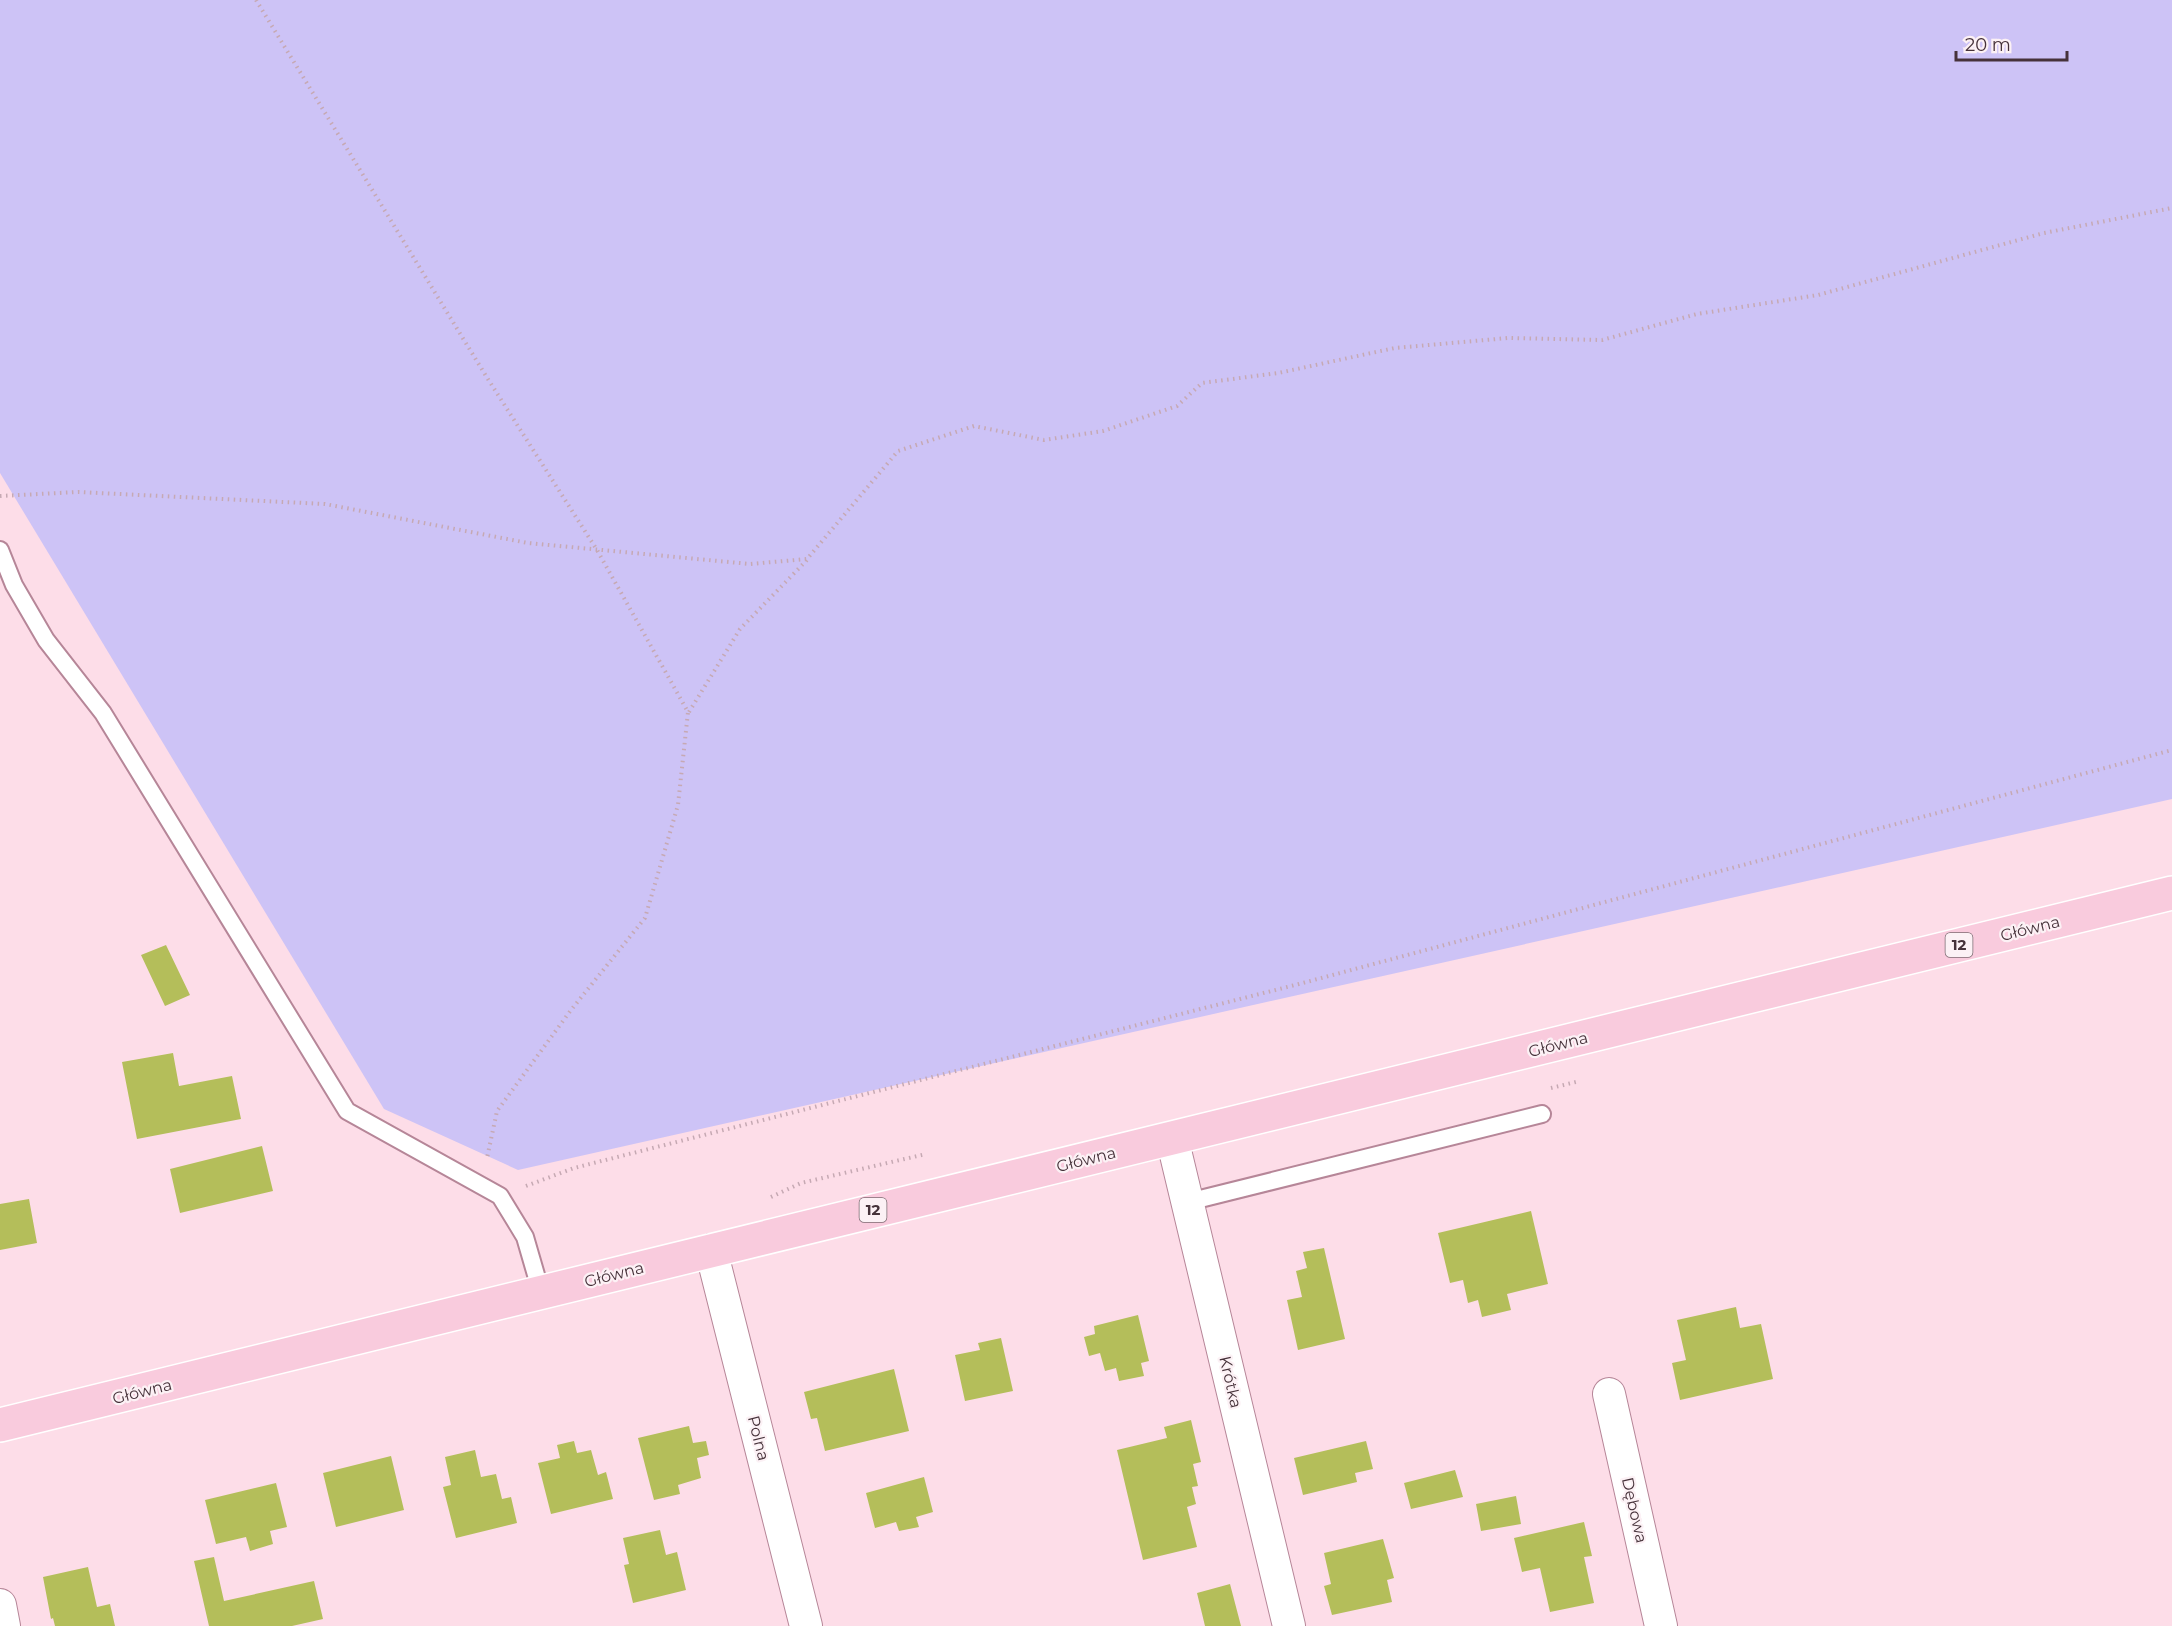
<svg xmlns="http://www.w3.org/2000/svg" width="2172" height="1626" font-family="Montserrat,sans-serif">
	<rect width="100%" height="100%" fill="#fddde8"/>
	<!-- green -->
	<path fill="#cdc3f6" d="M 0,0 L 2172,0 L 2172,799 L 518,1170 L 384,1109 L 0,473 Z"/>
	<!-- building -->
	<path fill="#b4be5a" d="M 166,945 L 190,995 L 165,1006 L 141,955 Z
		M 173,1053 L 179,1086 L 232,1076 L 241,1119 L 137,1139 L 122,1062 Z
		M 262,1146 L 273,1191 L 180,1213 L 170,1169 Z
		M 29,1199 L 37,1243 L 0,1250 L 0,1204 Z
		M 1531,1211 L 1548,1284 L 1507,1294 L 1511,1310 L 1482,1317 L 1478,1300 L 1468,1303 L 1463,1280 L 1450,1283 L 1438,1233 Z
		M 1324,1248 L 1345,1339 L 1298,1350 L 1287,1300 L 1302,1297 L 1296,1271 L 1307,1268 L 1303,1252 Z
		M 1736,1307 L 1740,1328 L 1761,1324 L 1773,1379 L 1680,1400 L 1672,1363 L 1686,1360 L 1677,1320 Z
		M 1138,1315 L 1149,1361 L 1141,1363 L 1144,1376 L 1119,1381 L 1116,1368 L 1105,1371 L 1100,1353 L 1089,1356 L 1084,1337 L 1095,1334 L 1094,1326 Z
		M 1001,1338 L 1013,1391 L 965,1401 L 955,1355 L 980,1350 L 978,1343 Z
		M 894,1369 L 909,1431 L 825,1451 L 817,1418 L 811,1419 L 804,1392 Z
		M 1191,1420 L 1201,1462 L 1193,1464 L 1198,1486 L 1192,1487 L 1196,1504 L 1187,1507 L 1197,1547 L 1143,1560 L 1117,1450 L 1167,1438 L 1164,1427 Z
		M 689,1426 L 693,1443 L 706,1441 L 709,1455 L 697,1458 L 701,1478 L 678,1485 L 680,1494 L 654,1500 L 638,1438 Z
		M 574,1441 L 577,1453 L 591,1450 L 598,1475 L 606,1472 L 613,1499 L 551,1514 L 538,1463 L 560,1458 L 557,1445 Z
		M 1366,1441 L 1373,1469 L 1355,1473 L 1357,1482 L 1303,1495 L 1294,1458 Z
		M 475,1450 L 481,1477 L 496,1474 L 502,1499 L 511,1497 L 517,1523 L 456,1538 L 443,1487 L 451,1485 L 445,1457 Z
		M 391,1456 L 404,1510 L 336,1527 L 323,1473 Z
		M 1455,1470 L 1463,1497 L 1411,1509 L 1404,1483 Z
		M 924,1477 L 933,1512 L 916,1517 L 919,1527 L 899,1531 L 896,1522 L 875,1528 L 866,1493 Z
		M 276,1483 L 287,1527 L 270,1531 L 273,1544 L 250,1551 L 246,1537 L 216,1544 L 205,1500 Z
		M 1516,1496 L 1521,1524 L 1481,1531 L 1476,1504 Z
		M 1584,1522 L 1592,1556 L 1584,1557 L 1594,1603 L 1550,1612 L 1540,1568 L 1522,1572 L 1514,1538 Z
		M 660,1530 L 666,1555 L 677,1552 L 686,1590 L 633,1603 L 624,1565 L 629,1564 L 623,1538 Z
		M 1383,1539 L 1394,1578 L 1387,1580 L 1392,1602 L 1332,1615 L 1324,1586 L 1331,1584 L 1324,1553 Z
		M 214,1557 L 224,1601 L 314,1581 L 323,1619 L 292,1626 L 209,1626 L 194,1561 Z
		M 88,1567 L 97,1607 L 110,1604 L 115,1626 L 55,1626 L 53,1618 L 51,1619 L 43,1577 Z
		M 1230,1584 L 1241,1626 L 1205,1626 L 1197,1593 Z"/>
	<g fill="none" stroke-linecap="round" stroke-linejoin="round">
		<!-- service casing -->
		<g stroke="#b68698" stroke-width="20">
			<path id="service" d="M 0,550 L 14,585 L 46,640 L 103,713 L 347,1111 L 500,1196 L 525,1237 L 541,1292
				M 1188,1202 L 1542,1114"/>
		</g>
		<!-- minor casing -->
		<g stroke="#b68698" stroke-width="34">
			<path id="minor" d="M 1172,1138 L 1289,1626
				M 711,1250 L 806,1626
				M 1609,1394 L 1661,1626
				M 0,1605 L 4,1626"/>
		</g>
		<!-- primary casing -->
		<g stroke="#fff" stroke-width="36">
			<path id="primary" d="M 0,1425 L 2172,893"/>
		</g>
		<!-- path -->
		<path stroke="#c6a9b3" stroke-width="4" stroke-dasharray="1.5 4.5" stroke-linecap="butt" d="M 256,0 L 486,376 L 597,550 L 688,712 L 678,805 L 645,918 L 571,1010 L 497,1111 L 487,1158
			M 0,496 L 78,492 L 325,504 L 528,543 L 750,564 L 807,559 L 898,451 L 974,426 L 1044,440 L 1103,431 L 1177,406 L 1202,383 L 1278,373 L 1395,348 L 1508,338 L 1602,340 L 1697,314 L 1818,295 L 2044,233 L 2172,208
			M 689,712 L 740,629 L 807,560
			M 1551,1088 L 1580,1081
			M 526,1186 L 574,1168 L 1299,984 L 2172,750
			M 771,1197 L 801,1183 L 926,1154"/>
		<!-- service -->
		<use href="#service" stroke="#fff" stroke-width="16"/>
		<!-- minor -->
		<use href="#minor" stroke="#fff" stroke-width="32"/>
		<!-- primary -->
		<use href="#primary" stroke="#f9cbdd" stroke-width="33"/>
	</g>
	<g text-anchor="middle" stroke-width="4.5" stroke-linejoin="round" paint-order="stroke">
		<!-- shield labels -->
		<g fill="#fcf1f5" stroke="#7d6b72" stroke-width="1.5">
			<rect x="1945.5" y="933" width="27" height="24" rx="4.5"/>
			<rect x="859.5" y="1198" width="27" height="24" rx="4.5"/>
		</g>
		<g font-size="15" font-weight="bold" fill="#46323a">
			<text x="1959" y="950">12</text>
			<text x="873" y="1215">12</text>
		</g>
		<!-- street labels -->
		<g font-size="16" fill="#46323a" stroke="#fcf1f5">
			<text transform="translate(2030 928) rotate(-14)" y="6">Główna</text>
			<text transform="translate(1558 1044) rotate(-14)" y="6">Główna</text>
			<text transform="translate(1086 1159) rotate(-14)" y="6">Główna</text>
			<text transform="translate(614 1274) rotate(-14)" y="6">Główna</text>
			<text transform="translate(1231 1382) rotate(77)" y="6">Krótka</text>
			<text transform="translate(142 1391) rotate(-14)" y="6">Główna</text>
			<text transform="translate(759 1438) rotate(76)" y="6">Polna</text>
			<text transform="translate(1635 1510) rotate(77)" y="6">Dębowa</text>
		</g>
	</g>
	<!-- scale -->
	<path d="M1956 51v9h111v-9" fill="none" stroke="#46323a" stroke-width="3"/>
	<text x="1965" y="51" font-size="18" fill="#46323a" stroke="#fcf1f5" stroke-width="4.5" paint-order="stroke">20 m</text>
</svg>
